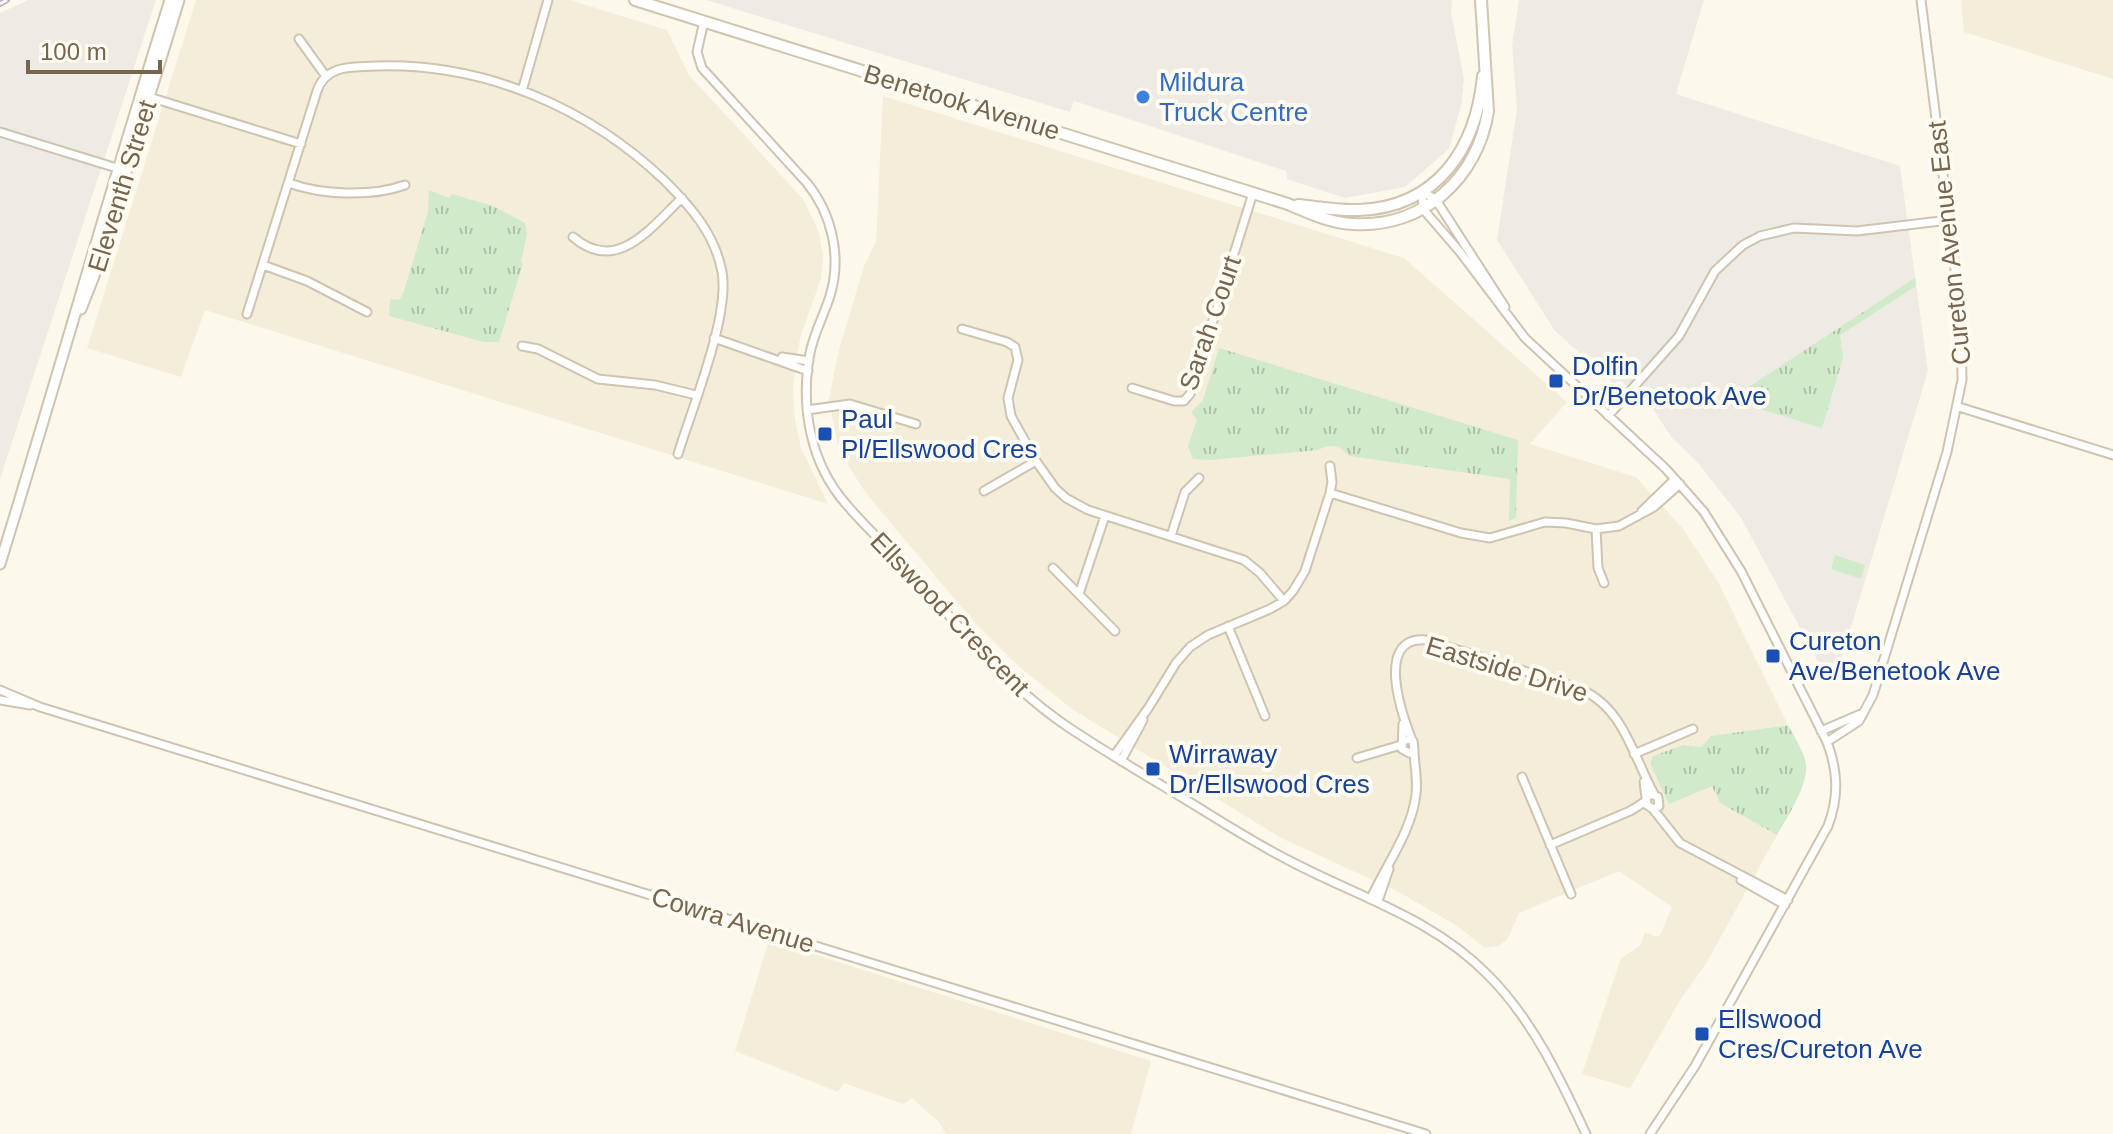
<svg xmlns="http://www.w3.org/2000/svg" width="2113" height="1134" font-family="Helvetica,sans-serif">
	<defs>
		<pattern id="park-tufts" width="24" height="20" patternUnits="userSpaceOnUse" patternTransform="scale(2)"><rect width="24" height="20" fill="#d1eaca"/><path d="M3 7l-1-3M5 7V3M7 7l1-3M15 17l-1-3M17 17v-4M19 17l1-3" fill="none" stroke="#aec1a6"/></pattern>
	</defs>
	<rect width="100%" height="100%" fill="#fcf9ec"/>
	<!-- residential -->
	<path fill="#f4edda" d="M 196,0 L 570,0 L 667,30 L 689,75 L 803,199 L 819,232 L 823,257 L 821,279 L 800,338 L 793,390 L 795,419 L 801,448 L 828,504 L 205,310 L 181,377 L 87,348 Z
		M 1961,0 L 2113,0 L 2113,79 L 1964,32 Z
		M 883,96 L 1404,258 L 1567,402 L 1530,444 L 1636,477 L 1683,529 L 1718,582 L 1788,725 L 1712,736 L 1701,747 L 1683,745 L 1653,756 L 1650,763 L 1712,785 L 1720,803 L 1777,835 L 1707,962 L 1679,1002 L 1630,1088 L 1582,1074 L 1621,958 L 1640,946 L 1645,932 L 1656,937 L 1660,935 L 1672,907 L 1619,871 L 1519,913 L 1507,940 L 1498,946 L 1485,948 L 1457,926 L 1399,892 L 1281,838 L 1072,709 L 1017,665 L 972,620 L 865,492 L 850,468 L 837,441 L 829,399 L 838,353 L 864,266 L 876,242 Z
		M 769,940 L 1151,1061 L 1131,1134 L 946,1134 L 939,1122 L 912,1098 L 903,1104 L 844,1083 L 838,1092 L 735,1051 Z"/>
	<!-- industrial -->
	<path fill="#eeebe4" d="M 28,0 L 156,0 L 0,479 L 0,13 Z
		M 706,0 L 1452,0 L 1451,12 L 1464,79 L 1461,106 L 1449,149 L 1405,187 L 1345,198 L 1287,179 L 1286,171 L 1074,101 L 1070,112 Z
		M 1519,0 L 1704,0 L 1676,94 L 1900,166 L 1928,371 L 1836,677 L 1828,680 L 1741,518 L 1698,463 L 1672,438 L 1651,406 L 1621,381 L 1613,383 L 1555,331 L 1497,240 L 1517,109 L 1512,45 Z"/>
	<!-- green -->
	<path fill="#d1eaca" d="M 1835,555 L 1865,565 L 1861,579 L 1831,569 Z"/>
	<!-- park -->
	<path fill="url(#park-tufts)" d="M 429,190 L 449,198 L 452,194 L 493,206 L 525,223 L 527,234 L 521,262 L 523,263 L 499,342 L 484,342 L 389,316 L 390,299 L 399,300 L 403,294 L 428,212 Z
		M 1915,278 L 1916,286 L 1840,335 L 1843,358 L 1822,428 L 1744,404 L 1738,394 Z
		M 1219,348 L 1518,440 L 1516,518 L 1509,521 L 1510,479 L 1349,456 C 1340,445 1331,443 1318,450 L 1209,460 L 1193,459 L 1188,446 L 1197,420 L 1191,412 L 1203,400 Z
		M 1788,725 C 1794,737 1805,752 1806,765 C 1808,786 1787,817 1777,835 L 1720,803 L 1712,786 L 1669,804 L 1650,763 L 1653,756 L 1683,745 L 1701,747 L 1711,736 Z"/>
	<g fill="none" stroke-linecap="round" stroke-linejoin="round">
		<!-- minor casing -->
		<g stroke="#cec4b0" stroke-width="11">
			<path id="minor" d="M 704,21 L 697,52 L 702,68 L 807,183 C 832,214 842,257 830,296 C 824,315 814,333 810,353 C 800,406 810,463 846,504 C 866,528 890,549 911,572 C 960,628 1006,685 1068,727 C 1107,753 1148,777 1188,801 C 1222,822 1256,844 1292,862 C 1361,898 1432,918 1488,975 C 1532,1019 1560,1078 1586,1134
				M 299,39 L 325,75
				M 522,91 L 548,0
				M 146,96 L 301,144
				M 0,132 L 120,169
				M 289,183 C 321,195 372,197 405,185
				M 1422,191 L 1423,209 L 1460,252 L 1525,338 L 1666,469 L 1704,512 L 1741,571 L 1827,742 C 1838,771 1839,797 1828,826 L 1695,1066 L 1650,1134
				M 1422,191 L 1436,200 L 1505,307
				M 573,237 C 617,275 651,227 682,198
				M 263,265 L 307,281 L 367,312
				M 247,314 L 317,91 C 326,64 354,67 378,66 C 485,63 589,108 665,181 C 691,207 715,234 722,272 C 730,316 692,408 678,454
				M 962,329 L 1007,342 L 1015,347 L 1018,360 L 1008,398 L 1011,416 L 1036,461 L 1055,488 L 1066,498 L 1088,510 L 1244,560 L 1260,573 L 1284,601
				M 714,338 L 808,371
				M 522,346 L 538,349 L 598,379 L 655,385 L 696,395
				M 782,357 L 809,361
				M 1132,388 L 1174,401 L 1184,401 L 1190,394 L 1253,193
				M 1959,407 L 2113,455
				M 807,410 L 850,404 L 916,424
				M 1608,416 L 1679,336 L 1715,271 L 1743,245 L 1760,236 L 1794,228 L 1857,231 L 1949,220
				M 984,491 L 1036,461
				M 1330,493 L 1461,533 L 1490,538 L 1545,522 L 1566,523 L 1596,529 L 1619,526 L 1654,507 L 1680,484
				M 1642,511 L 1675,479
				M 1596,529 L 1598,568 L 1604,583
				M 1171,536 L 1185,492 L 1199,478
				M 1053,568 L 1115,631
				M 1079,594 L 1105,516
				M 1228,626 L 1265,716
				M 0,690 L 40,707 L 1426,1134
				M 0,700 L 30,705
				M 1403,724 L 1402,749 L 1409,753 L 1414,750 L 1413,741 L 1410,739 L 1403,741
				M 1821,731 L 1863,713
				M 1412,740 C 1402,715 1374,636 1426,640 L 1575,687 C 1623,704 1632,754 1654,794
				M 1827,742 L 1859,721 L 1873,695 L 1947,452 L 1962,380 L 1961,317 L 1921,0
				M 1634,754 L 1693,729
				M 1114,756 L 1149,707 L 1176,663 L 1190,647 L 1208,635 L 1270,609 L 1284,601 L 1293,591 L 1305,571 L 1330,493 L 1332,482 L 1330,466
				M 1357,758 L 1401,745
				M 1121,761 L 1143,720
				M 1522,777 L 1571,894
				M 1644,782 L 1647,805 L 1653,809 L 1659,806 L 1658,797 L 1652,794 L 1647,797
				M 1653,809 L 1680,843 L 1788,900
				M 1550,845 L 1630,811 L 1646,801
				M 1741,880 L 1785,905
				M 1371,898 C 1386,865 1412,831 1416,794 C 1418,779 1414,764 1414,750
				M 1378,901 L 1389,869"/>
		</g>
		<!-- tertiary casing -->
		<g stroke="#cec4b0" stroke-width="13">
			<path id="tertiary" d="M 81,309 L 94,276 L 179,0
				M 0,564 C 58,376 111,187 170,0"/>
		</g>
		<!-- secondary casing -->
		<g stroke="#d1c5af" stroke-width="14">
			<path id="secondary" d="M 635,0 L 1288,204 C 1309,213 1330,223 1354,224 C 1423,228 1478,178 1488,111 L 1481,0
				M 1298,205 C 1318,207 1338,211 1359,210 C 1438,207 1476,148 1483,76"/>
		</g>
		<!-- minor -->
		<use href="#minor" stroke="#fff" stroke-width="7"/>
		<!-- tertiary -->
		<use href="#tertiary" stroke="#fff" stroke-width="9"/>
		<!-- secondary -->
		<use href="#secondary" stroke="#fff" stroke-width="10"/>
		<!-- rail casing -->
		<g stroke="#bfa9c7" stroke-width="6">
			<path id="rail" d="M 0,4 L 7,0"/>
		</g>
		<!-- rail -->
		<use href="#rail" stroke="#fefcf2" stroke-width="3" stroke-dasharray="9" stroke-linecap="butt"/>
	</g>
	<!-- markers -->
	<circle fill="#3f7fe0" stroke="#fefcf2" stroke-width="3" cx="1143" cy="97" r="8"/>
	<g fill="#1a4fb4" stroke="#fefcf2" stroke-width="3">
		<rect x="1548" y="373" width="16" height="16" rx="4"/>
		<rect x="817" y="426" width="16" height="16" rx="4"/>
		<rect x="1765" y="648" width="16" height="16" rx="4"/>
		<rect x="1145" y="761" width="16" height="16" rx="4"/>
		<rect x="1694" y="1026" width="16" height="16" rx="4"/>
	</g>
	<g text-anchor="middle" stroke-width="8" stroke-linejoin="round" paint-order="stroke">
		<!-- shop labels -->
		<g font-size="26" fill="#366cbe" stroke="#fefcf2" text-anchor="start">
			<text x="1159" y="91">Mildura<tspan x="1159" dy="30">Truck Centre</tspan></text>
		</g>
		<!-- street labels -->
		<g font-size="26" fill="#77654e" stroke="#fefcf2">
			<text transform="translate(962 102) rotate(17)" y="9">Benetook Avenue</text>
			<text transform="translate(122 186) rotate(-73)" y="9">Eleventh Street</text>
			<text transform="translate(1949 243) rotate(-96)" y="9">Cureton Avenue East</text>
			<text transform="translate(1210 323) rotate(-71)" y="9">Sarah Court</text>
			<text transform="translate(950 614) rotate(46)" y="9">Ellswood Crescent</text>
			<text transform="translate(1507 669) rotate(17)" y="9">Eastside Drive</text>
			<text transform="translate(733 920) rotate(17)" y="9">Cowra Avenue</text>
		</g>
		<!-- transit labels -->
		<g font-size="26" fill="#164399" stroke="#fefcf2" text-anchor="start">
			<text x="1572" y="375">Dolfin<tspan x="1572" dy="30">Dr/Benetook Ave</tspan></text>
			<text x="841" y="428">Paul<tspan x="841" dy="30">Pl/Ellswood Cres</tspan></text>
			<text x="1789" y="650">Cureton<tspan x="1789" dy="30">Ave/Benetook Ave</tspan></text>
			<text x="1169" y="763">Wirraway<tspan x="1169" dy="30">Dr/Ellswood Cres</tspan></text>
			<text x="1718" y="1028">Ellswood<tspan x="1718" dy="30">Cres/Cureton Ave</tspan></text>
		</g>
	</g>
	<!-- scale -->
	<path d="M28 60v12h132v-12" fill="none" stroke="#77654e" stroke-width="4"/>
	<text x="40" y="60" font-size="24" fill="#77654e" stroke="#fefcf2" stroke-width="6" paint-order="stroke">100 m</text>
</svg>
